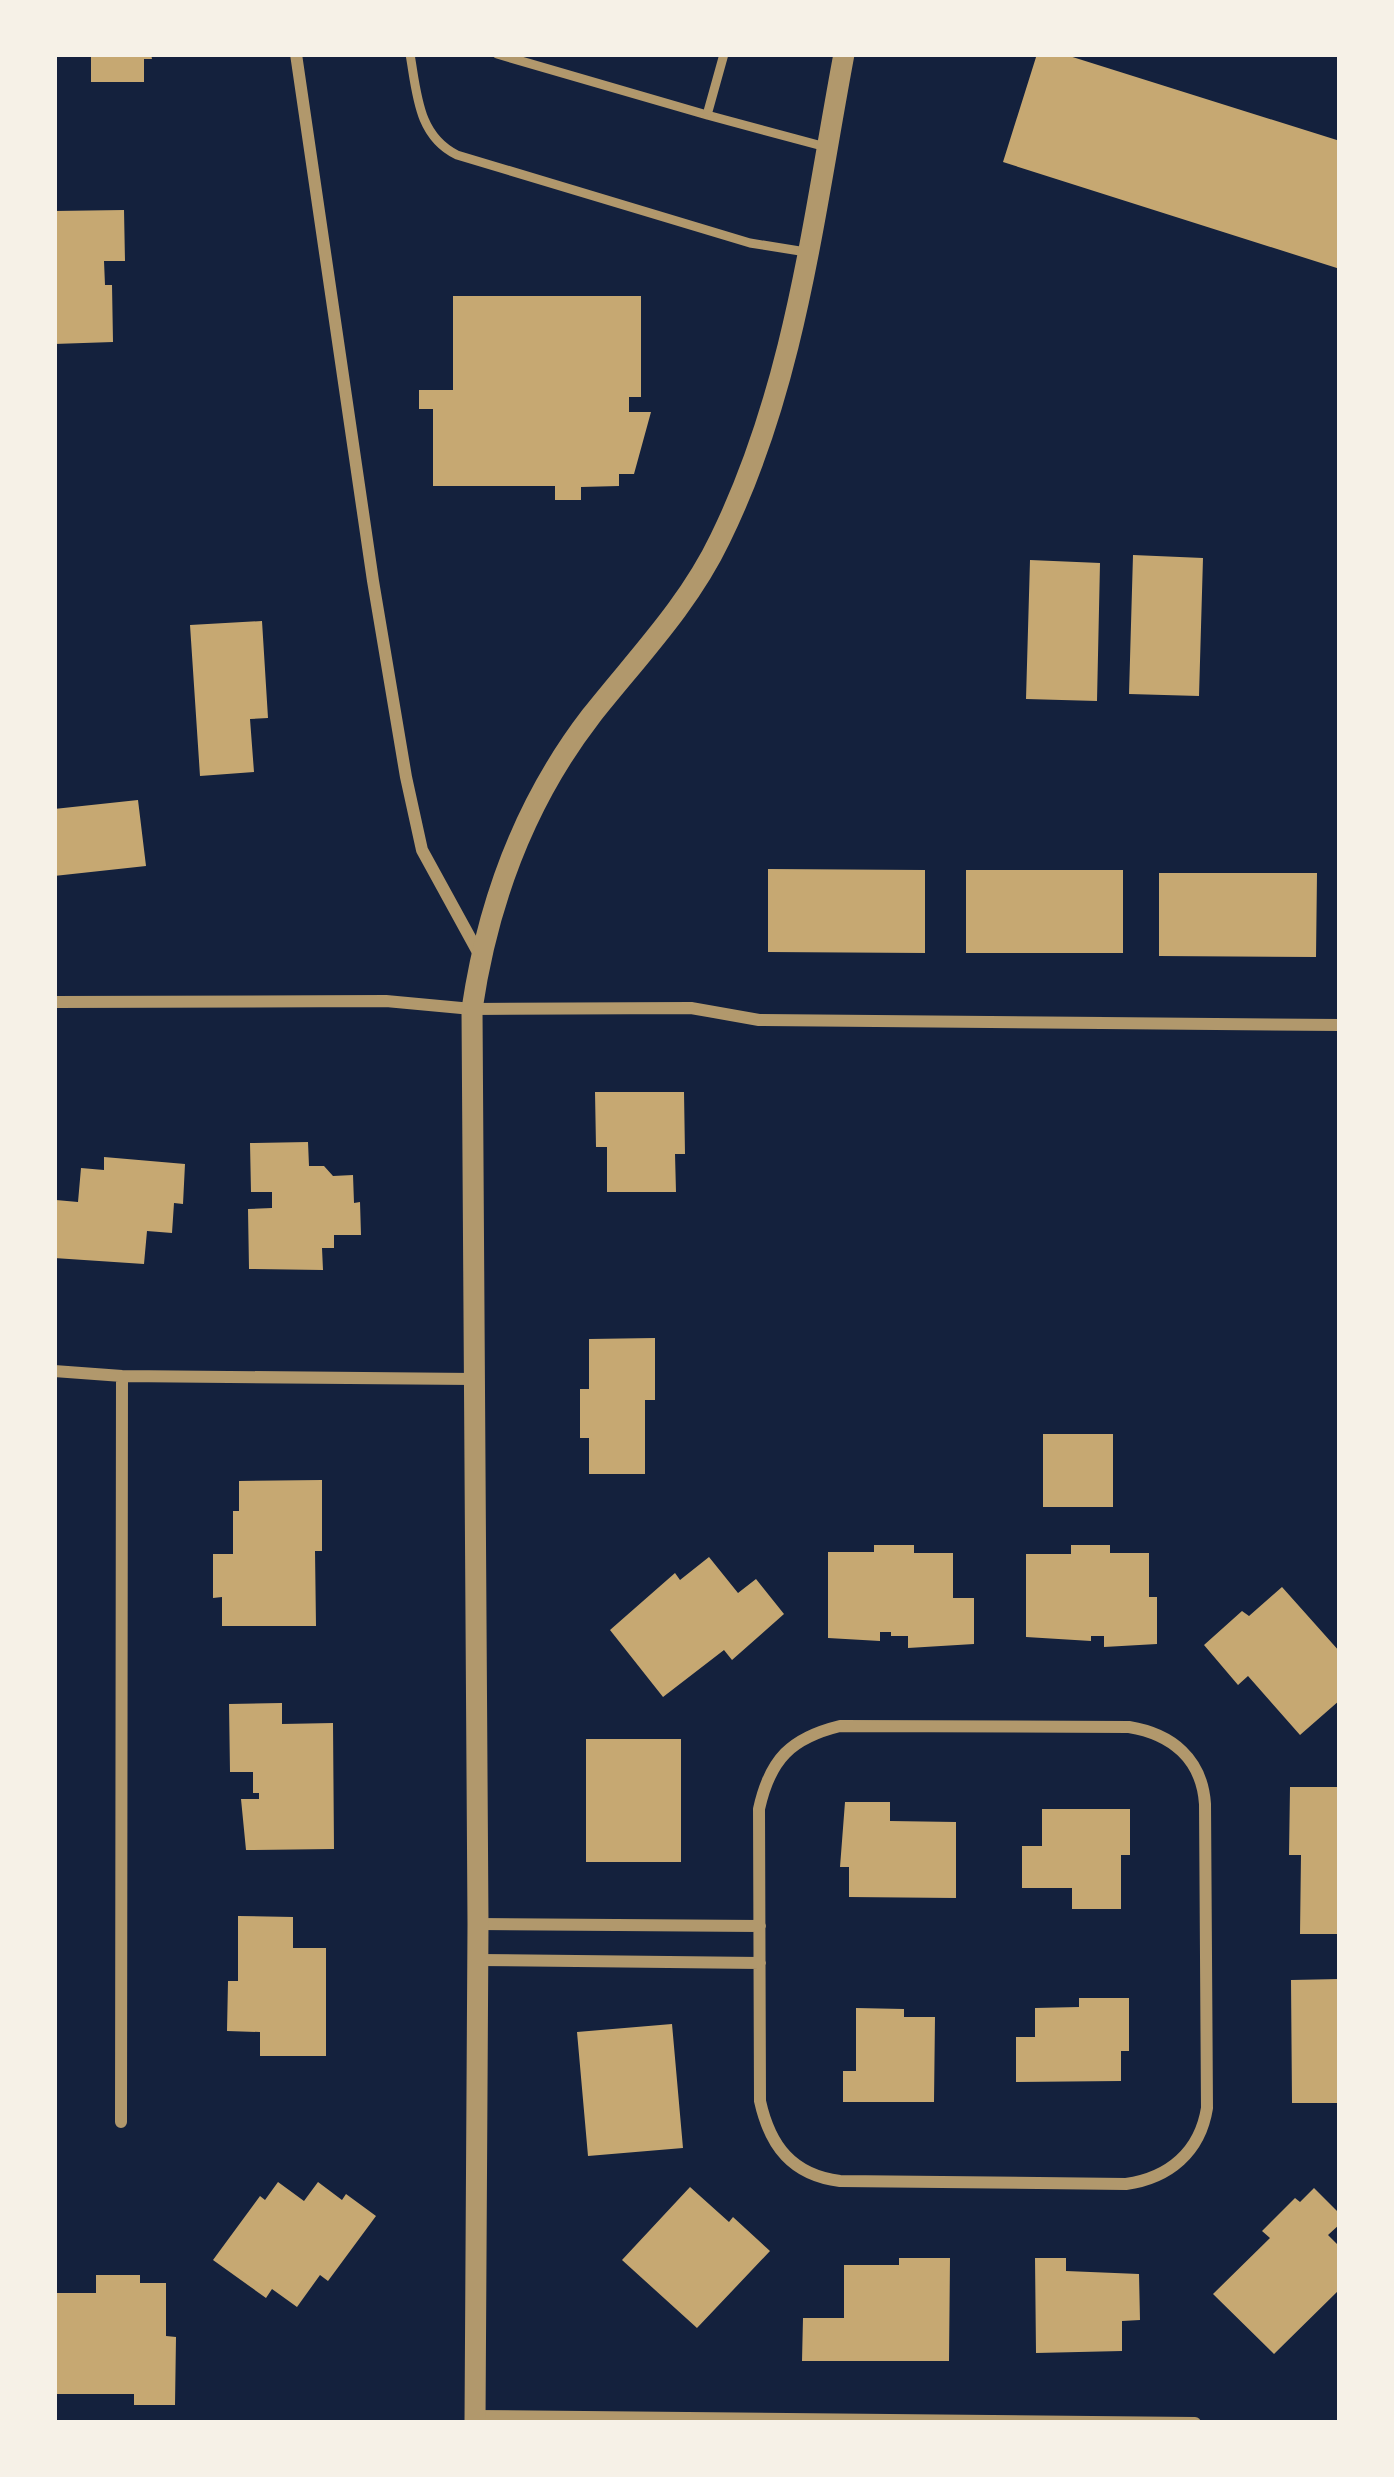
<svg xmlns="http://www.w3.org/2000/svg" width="1394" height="2477" font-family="Cabin,sans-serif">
	<rect width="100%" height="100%" fill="#14213d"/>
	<!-- building -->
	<path fill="#c6a872" d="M 91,54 L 151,54 L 152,59 L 144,59 L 144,82 L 91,82 Z
		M 1037,54 L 1063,54 L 1340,141 L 1340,269 L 1003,162 Z
		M 124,210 L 125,261 L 104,261 L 105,285 L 112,285 L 113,342 L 54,344 L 54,211 Z
		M 453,296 L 641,296 L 641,397 L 629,397 L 629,412 L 651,412 L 634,474 L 619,474 L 619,486 L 581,487 L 581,500 L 555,500 L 555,486 L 433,486 L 433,409 L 419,409 L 419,390 L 453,390 Z
		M 1133,555 L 1203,558 L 1199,696 L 1129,694 Z
		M 1030,560 L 1100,563 L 1097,701 L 1026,699 Z
		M 262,621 L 268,718 L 250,719 L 254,772 L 200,776 L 190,625 Z
		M 138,800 L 146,866 L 54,876 L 54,809 Z
		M 768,869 L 925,870 L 925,953 L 768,952 Z
		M 966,870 L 1123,870 L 1123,953 L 966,953 Z
		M 1159,873 L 1317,873 L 1316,957 L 1159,956 Z
		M 595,1092 L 684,1092 L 685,1154 L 675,1154 L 676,1192 L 607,1192 L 607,1147 L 596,1147 Z
		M 308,1142 L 309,1166 L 324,1166 L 333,1176 L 353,1175 L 354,1203 L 360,1202 L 361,1235 L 334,1235 L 334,1248 L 322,1248 L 323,1270 L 249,1269 L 248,1209 L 272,1208 L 272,1192 L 251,1192 L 250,1143 Z
		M 104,1157 L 185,1164 L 183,1204 L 174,1203 L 172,1233 L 147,1231 L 144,1264 L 54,1258 L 56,1200 L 78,1202 L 81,1168 L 104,1170 Z
		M 655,1338 L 655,1400 L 645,1400 L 645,1474 L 589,1474 L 589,1438 L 580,1438 L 580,1389 L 589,1389 L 589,1339 Z
		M 1043,1434 L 1113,1434 L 1113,1507 L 1043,1507 Z
		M 322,1480 L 322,1551 L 315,1551 L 316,1626 L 222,1626 L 222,1597 L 213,1598 L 213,1554 L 233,1554 L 233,1511 L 239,1511 L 239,1481 Z
		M 874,1545 L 914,1545 L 914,1553 L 953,1553 L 953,1598 L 974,1598 L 974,1644 L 908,1648 L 908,1636 L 891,1636 L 891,1632 L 880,1632 L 880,1641 L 828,1638 L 828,1552 L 874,1552 Z
		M 1071,1545 L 1110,1545 L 1110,1553 L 1149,1553 L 1149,1597 L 1157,1597 L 1157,1644 L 1104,1647 L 1104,1636 L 1091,1636 L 1091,1641 L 1026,1637 L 1026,1554 L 1071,1554 Z
		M 709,1557 L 738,1593 L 756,1579 L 784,1614 L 732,1660 L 724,1650 L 663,1697 L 610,1630 L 675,1573 L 680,1580 Z
		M 1282,1587 L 1340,1652 L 1340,1700 L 1300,1735 L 1248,1676 L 1238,1685 L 1204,1645 L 1242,1611 L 1249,1616 Z
		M 282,1703 L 282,1724 L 333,1723 L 334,1849 L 246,1850 L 241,1799 L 259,1799 L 259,1793 L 253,1793 L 253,1772 L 230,1772 L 229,1704 Z
		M 586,1739 L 681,1739 L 681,1862 L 586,1862 Z
		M 1290,1787 L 1339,1787 L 1340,1934 L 1300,1934 L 1301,1855 L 1289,1855 Z
		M 845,1802 L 890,1802 L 890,1821 L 956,1822 L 956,1898 L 849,1897 L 849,1867 L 840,1867 Z
		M 1042,1809 L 1130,1809 L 1130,1855 L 1121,1855 L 1121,1909 L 1072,1909 L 1072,1888 L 1022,1888 L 1022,1846 L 1042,1846 Z
		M 238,1916 L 293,1917 L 293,1948 L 326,1948 L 326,2056 L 260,2056 L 260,2032 L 227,2031 L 228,1981 L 238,1981 Z
		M 1340,1979 L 1340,2103 L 1292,2103 L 1291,1980 Z
		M 1079,1998 L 1129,1998 L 1129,2051 L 1121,2051 L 1121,2081 L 1016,2082 L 1016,2037 L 1035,2037 L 1035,2008 L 1079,2007 Z
		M 856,2008 L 904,2009 L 904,2017 L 935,2017 L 934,2102 L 843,2102 L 843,2071 L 856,2071 Z
		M 672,2024 L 683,2148 L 588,2156 L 577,2032 Z
		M 278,2182 L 304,2201 L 318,2182 L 342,2200 L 346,2194 L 376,2216 L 328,2281 L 320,2275 L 297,2307 L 272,2289 L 266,2298 L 213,2260 L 260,2196 L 265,2200 Z
		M 690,2187 L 729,2222 L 733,2217 L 770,2251 L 697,2328 L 622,2260 Z
		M 1314,2188 L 1340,2214 L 1340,2224 L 1328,2235 L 1340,2247 L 1340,2289 L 1274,2354 L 1213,2294 L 1270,2238 L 1262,2231 L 1295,2198 L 1300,2202 Z
		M 899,2258 L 950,2258 L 949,2361 L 802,2361 L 803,2318 L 844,2318 L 844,2265 L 899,2265 Z
		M 1035,2258 L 1066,2258 L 1066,2271 L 1139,2274 L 1140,2320 L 1122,2321 L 1122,2351 L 1036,2353 Z
		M 96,2275 L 140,2275 L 140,2283 L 166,2283 L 166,2336 L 176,2337 L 175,2405 L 134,2405 L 134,2394 L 54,2394 L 54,2293 L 96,2293 Z"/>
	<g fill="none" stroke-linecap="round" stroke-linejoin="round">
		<!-- service -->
		<path stroke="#b1986c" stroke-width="9" d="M 410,54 C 417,94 418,136 457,155 L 750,243 L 806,252
			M 497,54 L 707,115
			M 724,54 L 707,115 L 826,147"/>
		<!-- minor -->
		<path stroke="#b1986c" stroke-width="12" d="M 296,54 L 373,581 L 406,777 L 422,850 L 479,954
			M 54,1002 L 386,1001 L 472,1009 L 691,1008 L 759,1020 L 1340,1025
			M 54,1371 L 122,1376 L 474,1379
			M 840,1726 L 1129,1727 C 1172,1734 1202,1759 1205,1804 L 1207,2108 C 1200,2152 1169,2178 1126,2184 L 840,2181 C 792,2175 770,2146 760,2101 L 759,1809 C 770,1759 791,1738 840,1726 Z
			M 478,1924 L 760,1926
			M 478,1960 L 760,1963
			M 121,2122 L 122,1376
			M 475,2416 L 1195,2423"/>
		<!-- tertiary -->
		<path stroke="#b1986c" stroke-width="21" d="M 475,2423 L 478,1924 L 472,1009 C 488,901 524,803 591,716 C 636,659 688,606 720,539 C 795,386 813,219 844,54"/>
	</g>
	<!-- border -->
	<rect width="1394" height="2477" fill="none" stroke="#f6f1e7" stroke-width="114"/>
</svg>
